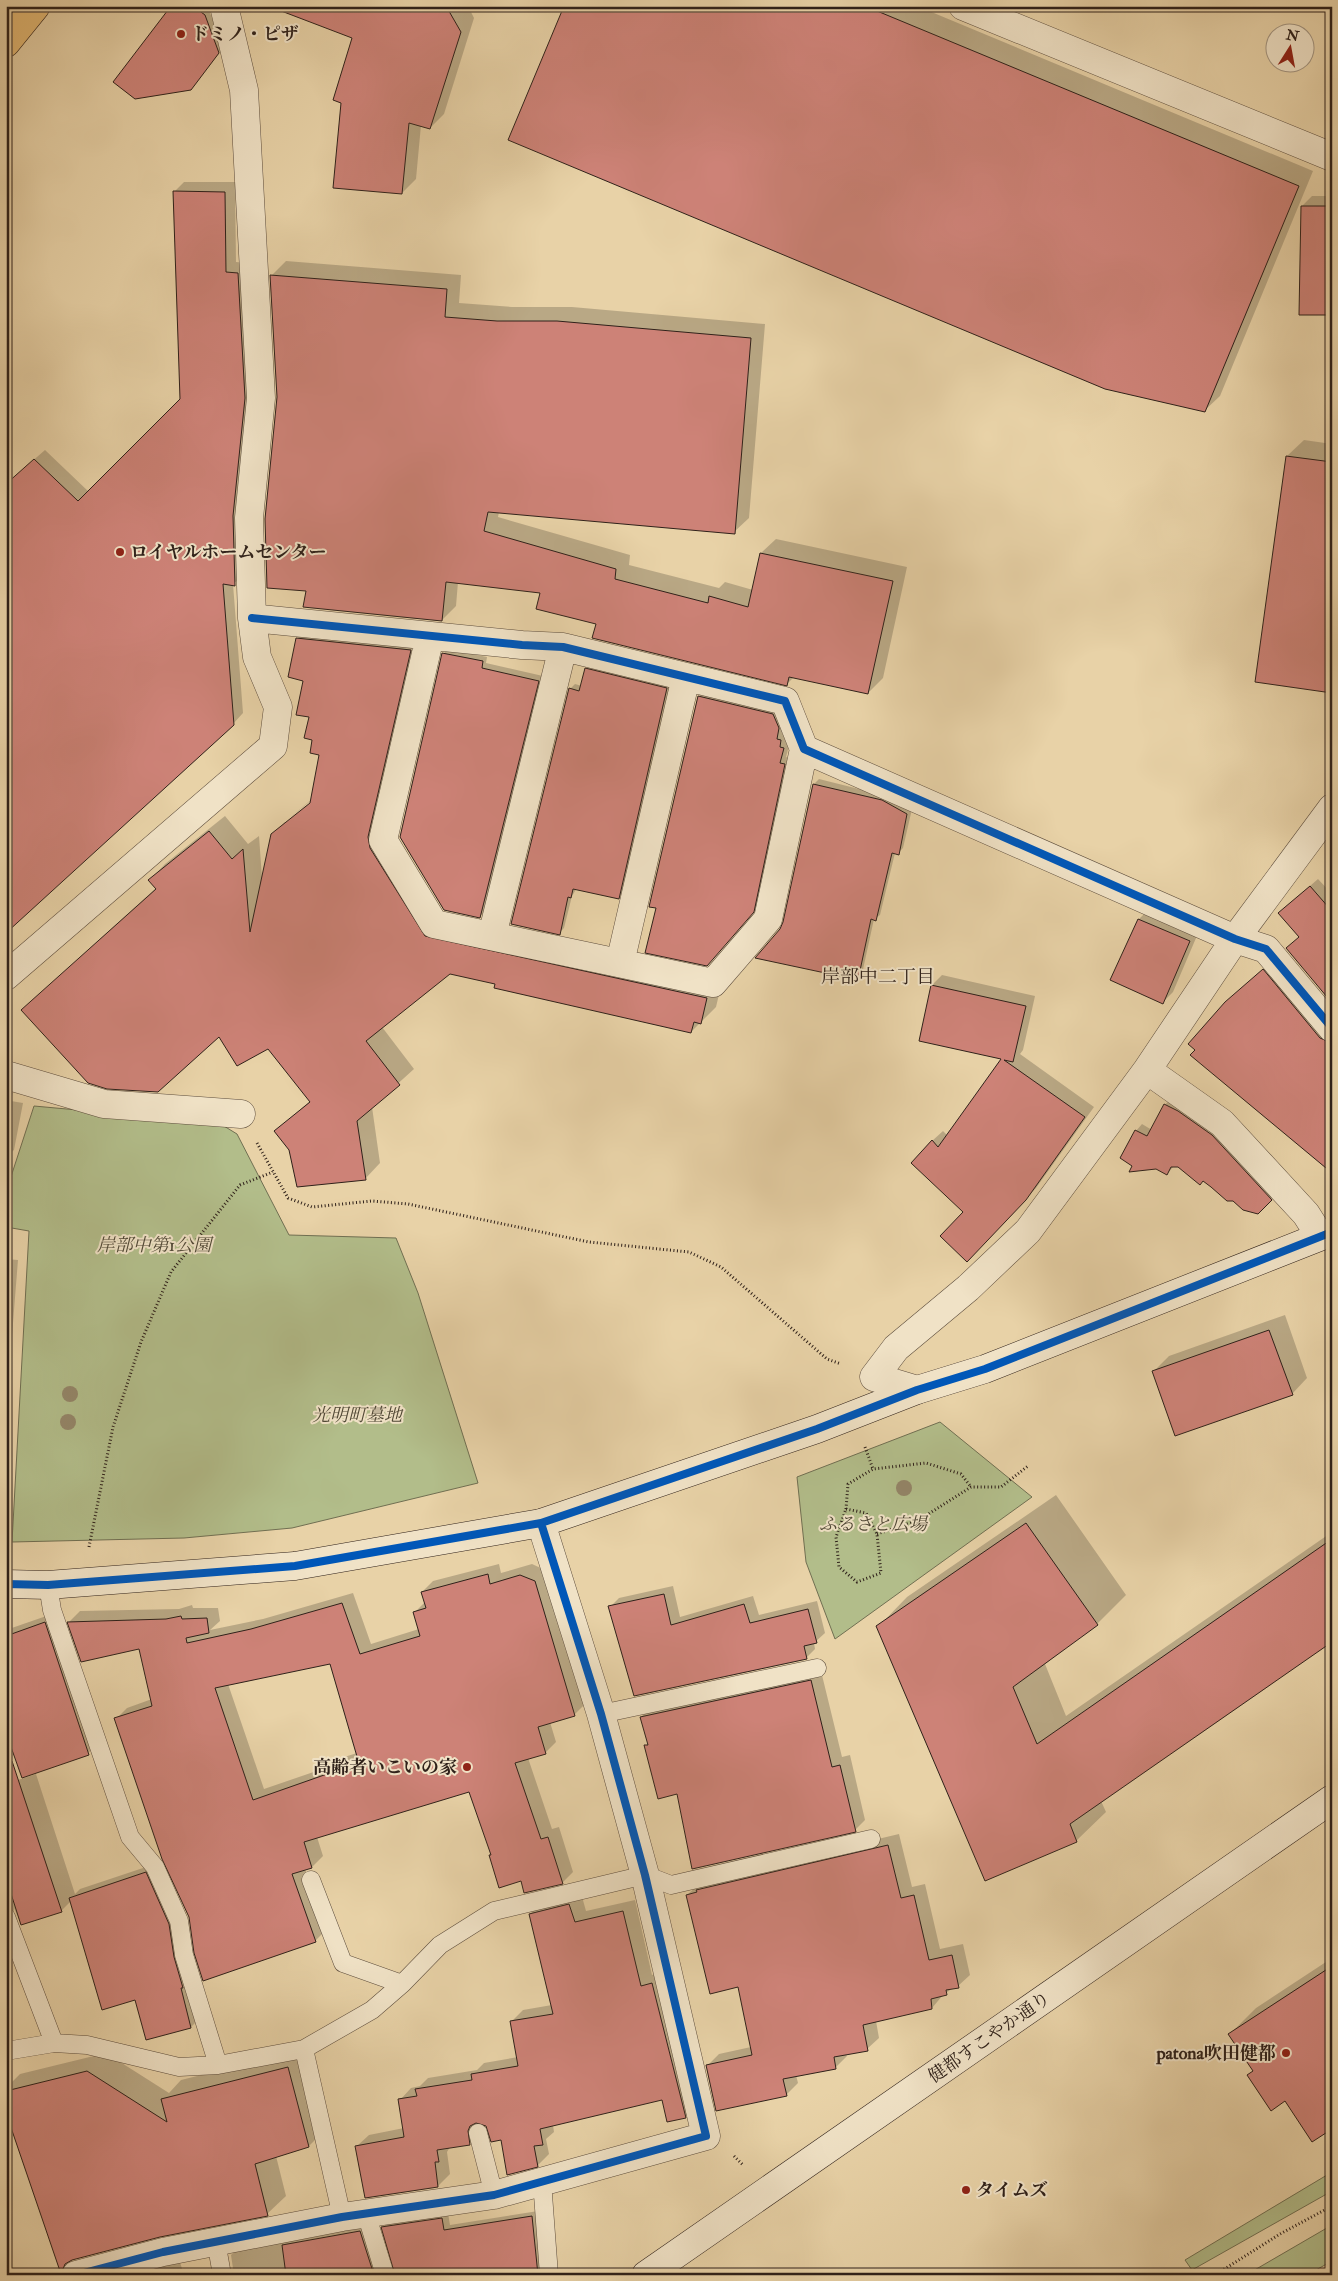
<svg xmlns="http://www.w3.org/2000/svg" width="1338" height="2281" font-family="'IM FELL Double Pica','Noto Serif JP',serif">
	<rect width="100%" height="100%" fill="#e8d2a7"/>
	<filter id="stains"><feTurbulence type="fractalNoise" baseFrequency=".004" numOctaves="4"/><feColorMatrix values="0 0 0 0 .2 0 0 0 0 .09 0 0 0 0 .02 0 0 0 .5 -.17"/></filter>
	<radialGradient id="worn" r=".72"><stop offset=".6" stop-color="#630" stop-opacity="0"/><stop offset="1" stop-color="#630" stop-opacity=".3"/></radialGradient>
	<!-- green -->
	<path fill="#b2bd8a" stroke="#706f52" d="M 34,1106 L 219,1123 L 237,1134 L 289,1235 L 396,1238 L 418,1293 L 478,1483 L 292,1528 L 184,1538 L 12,1542 L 29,1231 L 6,1227 L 6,1192 Z
		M 940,1422 L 1032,1497 L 835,1639 L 806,1562 L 797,1477 Z
		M 1332,2172 L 1332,2191 L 1192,2270 L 1185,2260 Z
		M 1332,2225 L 1332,2261 L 1307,2275 L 1246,2275 Z"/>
	<!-- shadow -->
	<path fill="#0003" fill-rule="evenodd" d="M 173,6 L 204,6 L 209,10 L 223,48 L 191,89 Z
		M 297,6 L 468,6 L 474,18 L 444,114 L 430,128 L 421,125 L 416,179 L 402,193 L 354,37 Z
		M 565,6 L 917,6 L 1313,171 L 1220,396 L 1204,411 Z
		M 184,182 L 235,182 L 236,262 L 248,263 L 255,387 L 245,574 L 233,584 L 243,713 L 233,724 L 6,484 L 45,450 L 89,492 L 181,399 L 174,192 Z
		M 1312,196 L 1332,196 L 1332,314 L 1302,206 Z
		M 286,261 L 461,275 L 459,303 L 512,307 L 572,307 L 765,324 L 749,518 L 734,532 L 499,512 L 498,517 L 630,555 L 629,565 L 719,588 L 725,582 L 753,590 L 761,553 L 776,539 L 907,567 L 883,678 L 868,693 L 795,676 L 787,684 L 597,623 L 542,592 L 458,582 L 456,606 L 442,620 L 308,590 L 278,397 L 271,276 Z
		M 1304,440 L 1332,444 L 1332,691 L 1287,456 Z
		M 313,623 L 426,634 L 383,821 L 440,921 L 722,982 L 716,1007 L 691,1032 L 450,972 L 382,1027 L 414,1069 L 372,1107 L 380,1163 L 365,1179 L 290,1150 L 276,1131 L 311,1100 L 268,1047 L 219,1035 L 22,1010 L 156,888 L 150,880 L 165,864 L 225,816 L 248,844 L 259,836 L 262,878 L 272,835 L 285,822 L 285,825 L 316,800 L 314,798 L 288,819 L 312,799 L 321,754 L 314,739 L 297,639 Z
		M 448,649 L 487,657 L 486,663 L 543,676 L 485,912 L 480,916 L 443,654 Z
		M 591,664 L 671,684 L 623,893 L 618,898 L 577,888 L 572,896 L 564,928 L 559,933 L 570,689 L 575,684 L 582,686 L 586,669 Z
		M 705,690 L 779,708 L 785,722 L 782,734 L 787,734 L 785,741 L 790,742 L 786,757 L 790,759 L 759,904 L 713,958 L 658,907 L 699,696 Z
		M 819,779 L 887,796 L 912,809 L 903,848 L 898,853 L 895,853 L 880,915 L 874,919 L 862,974 L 857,979 L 784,923 L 814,784 Z
		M 1318,879 L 1332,894 L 1332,1001 L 1288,905 Z
		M 1149,909 L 1199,931 L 1173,992 L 1163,1002 L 1112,980 L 1139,919 Z
		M 1268,966 L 1332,1033 L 1332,1171 L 1226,1003 Z
		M 942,975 L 1035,996 L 1023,1050 L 1020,1054 L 1094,1107 L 1036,1188 L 977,1250 L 965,1212 L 932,1141 L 943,1131 L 948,1136 L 1003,1058 L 920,1040 L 932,985 Z
		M 6,1086 L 14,1087 L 11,1101 L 23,1103 L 14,1150 L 6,1157 Z
		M 1171,1098 L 1184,1105 L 1277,1193 L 1257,1212 L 1179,1165 L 1174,1166 L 1167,1174 L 1157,1168 L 1134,1165 L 1136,1131 L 1142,1124 L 1152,1130 L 1165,1105 Z
		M 6,1259 L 18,1260 L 6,1411 Z
		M 1285,1315 L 1307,1378 L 1292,1394 L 1154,1371 L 1169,1356 Z
		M 1056,1495 L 1126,1595 L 1097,1624 L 1045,1664 L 1066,1716 L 1332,1532 L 1332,1641 L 1101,1801 L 1106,1812 L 1076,1841 L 878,1627 L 907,1597 Z
		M 499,1564 L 501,1573 L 532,1564 L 545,1570 L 585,1704 L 574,1715 L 550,1722 L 556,1742 L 545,1753 L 528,1758 L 552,1829 L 559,1827 L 573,1872 L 562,1883 L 522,1880 L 490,1856 L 492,1854 L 470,1790 L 317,1837 L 323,1856 L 312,1867 L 305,1869 L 326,1930 L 315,1941 L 190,1917 L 116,1719 L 127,1708 L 152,1699 L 140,1647 L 82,1661 L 69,1622 L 80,1611 L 179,1609 L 192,1605 L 193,1608 L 218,1608 L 220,1621 L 210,1630 L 263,1619 L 353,1593 L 371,1644 L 419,1629 L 415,1612 L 425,1602 L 422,1592 L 433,1581 ZM 330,1663 L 357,1753 L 338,1759 L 331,1766 L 264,1789 L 228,1684 Z
		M 673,1586 L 680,1617 L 753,1596 L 759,1615 L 817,1601 L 825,1633 L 814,1643 L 815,1649 L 806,1658 L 635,1695 L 610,1607 L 619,1598 Z
		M 55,1613 L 99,1743 L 88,1753 L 6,1729 L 6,1630 Z
		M 821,1671 L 842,1757 L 850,1755 L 865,1820 L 855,1830 L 678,1792 L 646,1746 L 648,1743 L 641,1717 L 651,1707 Z
		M 36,1774 L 75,1894 L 80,1889 L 155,1864 L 200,2018 L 191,2027 L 136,1999 L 71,1901 L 61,1911 L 21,1924 L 14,1908 L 14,1915 L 6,1924 L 6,1784 Z
		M 899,1834 L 912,1887 L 925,1884 L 940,1949 L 963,1944 L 970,1975 L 958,1986 L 953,1988 L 943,1995 L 932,2008 L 876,2021 L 879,2038 L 867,2049 L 846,2054 L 847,2056 L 835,2068 L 796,2075 L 798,2083 L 786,2095 L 707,2066 L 719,2054 L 751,2047 L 739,1985 L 687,1895 L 699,1884 L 709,1879 Z
		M 581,1893 L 586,1911 L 635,1900 L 652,1975 L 664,1972 L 697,2105 L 685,2117 L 663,2098 L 553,2125 L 554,2132 L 546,2139 L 549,2154 L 537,2166 L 487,2125 L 480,2123 L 481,2132 L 470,2144 L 450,2147 L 447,2152 L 450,2174 L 438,2186 L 357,2146 L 369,2135 L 404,2128 L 400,2100 L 411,2088 L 420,2086 L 428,2078 L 477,2070 L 484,2063 L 518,2057 L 511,2022 L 523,2010 L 552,2005 L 530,1914 L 542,1902 Z
		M 1332,1958 L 1332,2128 L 1248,2075 L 1254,2070 L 1229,2035 L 1256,2008 Z
		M 306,2049 L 328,2127 L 309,2146 L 276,2156 L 286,2196 L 267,2214 L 160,2235 L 75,2258 L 61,2271 L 6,2109 L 6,2088 L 20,2074 L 106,2053 L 169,2093 L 181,2080 Z
		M 538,2211 L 544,2270 L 539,2275 L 397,2275 L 383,2227 L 389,2222 L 448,2213 L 450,2225 Z
		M 370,2222 L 383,2265 L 373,2274 L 234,2275 L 231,2255 L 240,2246 Z
		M 178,2256 L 184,2275 L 106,2275 Z"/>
	<!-- building -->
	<path fill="#cd8277" stroke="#2f211a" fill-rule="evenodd" d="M 171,6 L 193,6 L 205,15 L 219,53 L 191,90 L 135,99 L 113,82 Z
		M 276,6 L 446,6 L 461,32 L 430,129 L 409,123 L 402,194 L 333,188 L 341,103 L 333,100 L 352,38 L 276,9 Z
		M 564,6 L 865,6 L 1299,186 L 1205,412 L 1105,389 L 508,140 Z
		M 173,191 L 225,192 L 226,272 L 238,273 L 245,398 L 233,516 L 235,586 L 223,584 L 234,725 L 6,933 L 6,484 L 34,459 L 78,501 L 180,399 Z
		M 1301,206 L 1332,206 L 1332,315 L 1299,315 Z
		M 270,275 L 447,289 L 445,317 L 497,321 L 557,321 L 751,338 L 735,534 L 488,512 L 484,531 L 616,569 L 615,579 L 708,603 L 709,596 L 748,607 L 760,553 L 893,581 L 868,694 L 789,677 L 787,686 L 592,638 L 596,624 L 536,609 L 540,593 L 446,582 L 442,621 L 303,607 L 306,591 L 267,588 L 265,519 L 277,397 Z
		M 1286,456 L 1332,462 L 1332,693 L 1255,682 Z
		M 296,638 L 411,650 L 368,837 L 370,848 L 425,936 L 707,998 L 701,1024 L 694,1022 L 691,1033 L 494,988 L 495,984 L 450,974 L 366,1041 L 400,1085 L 357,1121 L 366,1180 L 297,1187 L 289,1150 L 274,1131 L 310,1102 L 268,1049 L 237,1066 L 219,1037 L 158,1092 L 107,1089 L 88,1083 L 21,1010 L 156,889 L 148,880 L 209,831 L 232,859 L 243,849 L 250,932 L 271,834 L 310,803 L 319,755 L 310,753 L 312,740 L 304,738 L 309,717 L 296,715 L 303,681 L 288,677 Z
		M 442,653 L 483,661 L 482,668 L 539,681 L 480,918 L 444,910 L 400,837 Z
		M 585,668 L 667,688 L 619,899 L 573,889 L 571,898 L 568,897 L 560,935 L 511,924 L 569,688 L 579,691 Z
		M 698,696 L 773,714 L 779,728 L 777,739 L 781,740 L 780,747 L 784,748 L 780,763 L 785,764 L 754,912 L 707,966 L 645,953 L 656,908 L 649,907 Z
		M 813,784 L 882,800 L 907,814 L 899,855 L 892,853 L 876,921 L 871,919 L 858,980 L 755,958 L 780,929 L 783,922 Z
		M 1310,886 L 1330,909 L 1332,908 L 1332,1003 L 1286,948 L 1299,937 L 1278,913 Z
		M 1138,919 L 1190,941 L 1163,1004 L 1110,980 Z
		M 1263,969 L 1320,1038 L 1332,1043 L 1332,1173 L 1190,1055 L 1195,1050 L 1188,1044 L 1225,1002 Z
		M 931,985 L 1026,1006 L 1013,1062 L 1004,1060 L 1085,1117 L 1026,1200 L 967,1262 L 940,1236 L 963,1212 L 911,1163 L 932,1140 L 938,1147 L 1001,1059 L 919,1041 Z
		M 1164,1104 L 1178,1111 L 1212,1135 L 1272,1200 L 1258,1214 L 1243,1210 L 1233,1201 L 1227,1201 L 1211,1187 L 1203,1181 L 1200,1185 L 1178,1167 L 1171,1167 L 1167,1175 L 1156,1169 L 1129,1172 L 1132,1166 L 1120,1158 L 1135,1130 L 1147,1136 Z
		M 1269,1330 L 1293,1395 L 1175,1436 L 1152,1371 Z
		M 1026,1523 L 1098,1625 L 1013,1687 L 1037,1744 L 1332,1539 L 1332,1642 L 1070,1824 L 1077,1842 L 985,1881 L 876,1626 Z
		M 488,1574 L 490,1584 L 520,1575 L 535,1581 L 575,1716 L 538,1727 L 546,1754 L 515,1763 L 541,1839 L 548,1837 L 563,1884 L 524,1893 L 521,1881 L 499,1888 L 489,1855 L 491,1855 L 469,1792 L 304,1842 L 312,1868 L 292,1874 L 316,1942 L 203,1981 L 194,1953 L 189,1917 L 162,1859 L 114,1718 L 152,1706 L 139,1649 L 81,1662 L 67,1622 L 166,1619 L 181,1616 L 182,1619 L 207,1618 L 209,1633 L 186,1638 L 187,1643 L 251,1629 L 342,1603 L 360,1654 L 420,1636 L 413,1612 L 426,1608 L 421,1592 ZM 330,1664 L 358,1760 L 326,1770 L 327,1774 L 253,1800 L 215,1688 Z
		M 664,1594 L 671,1625 L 744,1604 L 750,1623 L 808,1609 L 817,1643 L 804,1646 L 807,1659 L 634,1696 L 608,1606 Z
		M 45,1622 L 89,1755 L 22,1778 L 6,1733 L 6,1636 Z
		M 811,1680 L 832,1767 L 840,1765 L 856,1832 L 692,1869 L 677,1794 L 658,1799 L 644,1745 L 648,1745 L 640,1717 Z
		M 12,1761 L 62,1912 L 21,1925 L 6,1878 L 6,1762 Z
		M 888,1845 L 901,1898 L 914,1895 L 929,1960 L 952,1955 L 959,1988 L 946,1990 L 947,1995 L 931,1999 L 932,2009 L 863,2025 L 868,2051 L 834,2057 L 836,2069 L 783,2079 L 787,2096 L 716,2111 L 706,2065 L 752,2055 L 738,1987 L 710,1994 L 686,1895 L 697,1892 L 696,1890 Z
		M 146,1872 L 169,1924 L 174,1957 L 183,1988 L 181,1988 L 191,2028 L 146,2040 L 135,2000 L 102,2010 L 69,1898 Z
		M 569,1904 L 575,1922 L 623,1911 L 641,1986 L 652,1983 L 686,2118 L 667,2122 L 662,2100 L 540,2129 L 543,2145 L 534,2146 L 538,2167 L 507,2175 L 501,2140 L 491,2142 L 486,2126 L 476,2123 L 470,2126 L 468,2131 L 470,2145 L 437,2150 L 439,2162 L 435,2162 L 438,2187 L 365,2198 L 355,2146 L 404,2137 L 398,2099 L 417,2096 L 415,2089 L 472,2080 L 471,2074 L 518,2066 L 510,2021 L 553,2014 L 529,1914 Z
		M 1332,1966 L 1332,2129 L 1312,2142 L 1285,2101 L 1271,2111 L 1247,2075 L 1253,2071 L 1228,2034 Z
		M 288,2067 L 309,2147 L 255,2164 L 268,2216 L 160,2237 L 72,2260 L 65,2264 L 61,2274 L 6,2113 L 6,2091 L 87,2071 L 167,2122 L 161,2099 Z
		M 532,2216 L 538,2275 L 395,2275 L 381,2227 L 442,2218 L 444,2230 Z
		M 360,2231 L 374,2275 L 286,2275 L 282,2245 Z"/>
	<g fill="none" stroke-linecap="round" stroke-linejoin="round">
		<!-- lane casing -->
		<g stroke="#5d4d3d" stroke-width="19">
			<path id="lane" d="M 48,1585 L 52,1610 L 130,1837 L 155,1867 L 179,1921 L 184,1955 L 218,2065
				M 601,1714 L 817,1668
				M 311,1880 L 343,1963 L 402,1984
				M 6,1917 L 54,2043
				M 304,2049 L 342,2217
				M 6,2051 L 54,2043 L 87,2045 L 179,2067 L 218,2065 L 304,2049 L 372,2010 L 402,1984 L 440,1945 L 494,1911 L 645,1875 L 671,1885 L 871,1839
				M 478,2133 L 494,2195
				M 542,2181 L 549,2275
				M 366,2213 L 385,2275
				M 216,2241 L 222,2275"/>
		</g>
		<!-- street casing -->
		<g stroke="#5d4d3d" stroke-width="29">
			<path id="street" d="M 963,6 L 1332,157
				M 252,618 L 522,645 L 563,647 L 785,701 L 804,749 L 1235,939 L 1266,949 L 1332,1028
				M 430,636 L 383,840 L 434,924 L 713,983 L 768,919 L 804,749
				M 492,936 L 563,647
				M 620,963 L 686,677
				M 6,976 L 273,746 L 278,707 L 257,657 L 252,618 L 249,518 L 261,398 L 244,90 L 224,6
				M 1147,1070 L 1222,1123 L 1306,1214 L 1320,1236
				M 6,1075 L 104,1104 L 241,1114
				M 917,1390 L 874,1377 L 896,1348 L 968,1288 L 1028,1231 L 1147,1070 L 1235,939 L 1332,808
				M 76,2275 L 163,2252 L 342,2217 L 494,2195 L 706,2136 L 645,1875 L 601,1714 L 541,1523"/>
		</g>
		<!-- secondary casing -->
		<g stroke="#2f211a" stroke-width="29">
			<path id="secondary" d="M 6,1584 L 48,1585 L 295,1566 L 541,1523 L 817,1429 L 917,1390 L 985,1369 L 1332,1232
				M 646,2275 L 1332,1799"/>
		</g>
		<!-- primary casing -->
		<g stroke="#2f211a" stroke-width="29">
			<path id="primary" d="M 6,43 L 36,6"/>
		</g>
		<!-- path -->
		<path stroke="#2f211a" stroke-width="3" stroke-dasharray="1 2.5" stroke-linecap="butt" d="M 257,1143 L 288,1198 L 312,1207 L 372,1201 L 408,1204 L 589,1242 L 689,1252 L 721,1267 L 827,1359 L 841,1364
			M 865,1447 L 873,1469
			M 846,1509 L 866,1513 L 877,1534 L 881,1573 L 857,1582 L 839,1567 L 836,1537 Z
			M 846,1509 L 848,1484 L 873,1469 L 926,1463 L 961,1474 L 971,1487
			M 877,1534 L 919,1520 L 971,1487 L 1001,1487 L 1028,1466
			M 89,1547 L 113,1427 L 141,1342 L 171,1272 L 240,1185 L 273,1172
			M 734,2156 L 743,2165
			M 1215,2275 L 1280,2234 L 1332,2206"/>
		<!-- lane -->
		<use href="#lane" stroke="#f0e2c6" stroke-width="18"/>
		<!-- street -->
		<use href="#street" stroke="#f0e2c6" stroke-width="28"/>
		<!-- secondary -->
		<use href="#secondary" stroke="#f0e2c6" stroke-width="28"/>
		<!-- primary -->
		<use href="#primary" stroke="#e4b974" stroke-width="28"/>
		<!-- cycleway casing -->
		<g stroke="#f0e2c6" stroke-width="11">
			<path id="cycleway" d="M 252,618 L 522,645 L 563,647 L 785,701 L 804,749 L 1235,939 L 1266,949 L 1332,1028
				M 6,1584 L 48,1585 L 295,1566 L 541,1523 L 817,1429 L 917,1390 L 985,1369 L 1332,1232
				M 76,2275 L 163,2252 L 342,2217 L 494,2195 L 706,2136 L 645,1875 L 601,1714 L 541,1523"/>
		</g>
		<!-- cycleway -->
		<use href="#cycleway" stroke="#0057b8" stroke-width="8"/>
	</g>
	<!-- trees -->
	<g fill="#948669">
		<circle cx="70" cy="1394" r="8"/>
		<circle cx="68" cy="1422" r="8"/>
		<circle cx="904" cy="1488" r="8"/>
	</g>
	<!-- markers -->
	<g fill="#8f2418" stroke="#f0e2c6" stroke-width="2">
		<circle cx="181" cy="34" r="5"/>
		<circle cx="120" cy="552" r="5"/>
		<circle cx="467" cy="1767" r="5"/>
		<circle cx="1286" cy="2053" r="5"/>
		<circle cx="966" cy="2190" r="5"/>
	</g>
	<g text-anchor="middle" stroke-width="4" stroke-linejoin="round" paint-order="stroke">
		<!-- poi labels -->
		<g font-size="18" font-weight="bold" fill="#2f211a" stroke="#f0e2c6" text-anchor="start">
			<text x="191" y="40">ドミノ・ピザ</text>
			<text x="130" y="558">ロイヤルホームセンター</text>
			<text x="457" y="1773" text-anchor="end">高齢者いこいの家</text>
			<text x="1276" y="2059" text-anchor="end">patona吹田健都</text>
			<text x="976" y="2196">タイムズ</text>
		</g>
		<!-- park labels -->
		<g font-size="18" font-style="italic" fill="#504836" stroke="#f0e2c6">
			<text x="154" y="1251">岸部中第1公園</text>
			<text x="357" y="1421">光明町墓地</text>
			<text x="873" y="1530">ふるさと広場</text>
		</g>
		<!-- street labels -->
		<g font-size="18" fill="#2f211a" stroke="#f0e2c6">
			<text transform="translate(989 2037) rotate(-35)" y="6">健都すこやか通り</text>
		</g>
		<!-- neighbourhood labels -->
		<g font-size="19" fill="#2f211a" stroke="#f0e2c6">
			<text x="878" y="983">岸部中二丁目</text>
		</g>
	</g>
	<!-- margin -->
	<rect width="1338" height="2281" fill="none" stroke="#e8d2a7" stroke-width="25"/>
	<rect x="8" y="8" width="1323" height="2266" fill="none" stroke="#2f211a" stroke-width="2.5"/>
	<rect x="12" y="12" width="1313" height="2256" fill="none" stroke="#2f211a"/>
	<!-- north arrow -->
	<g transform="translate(1290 48) rotate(11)"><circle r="24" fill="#f0e2c6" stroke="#a39581"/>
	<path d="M0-4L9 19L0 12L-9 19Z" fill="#8f2418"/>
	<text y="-8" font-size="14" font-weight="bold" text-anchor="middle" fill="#2f211a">N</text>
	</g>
	<rect width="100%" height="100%" filter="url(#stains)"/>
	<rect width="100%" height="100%" fill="url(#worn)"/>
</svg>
